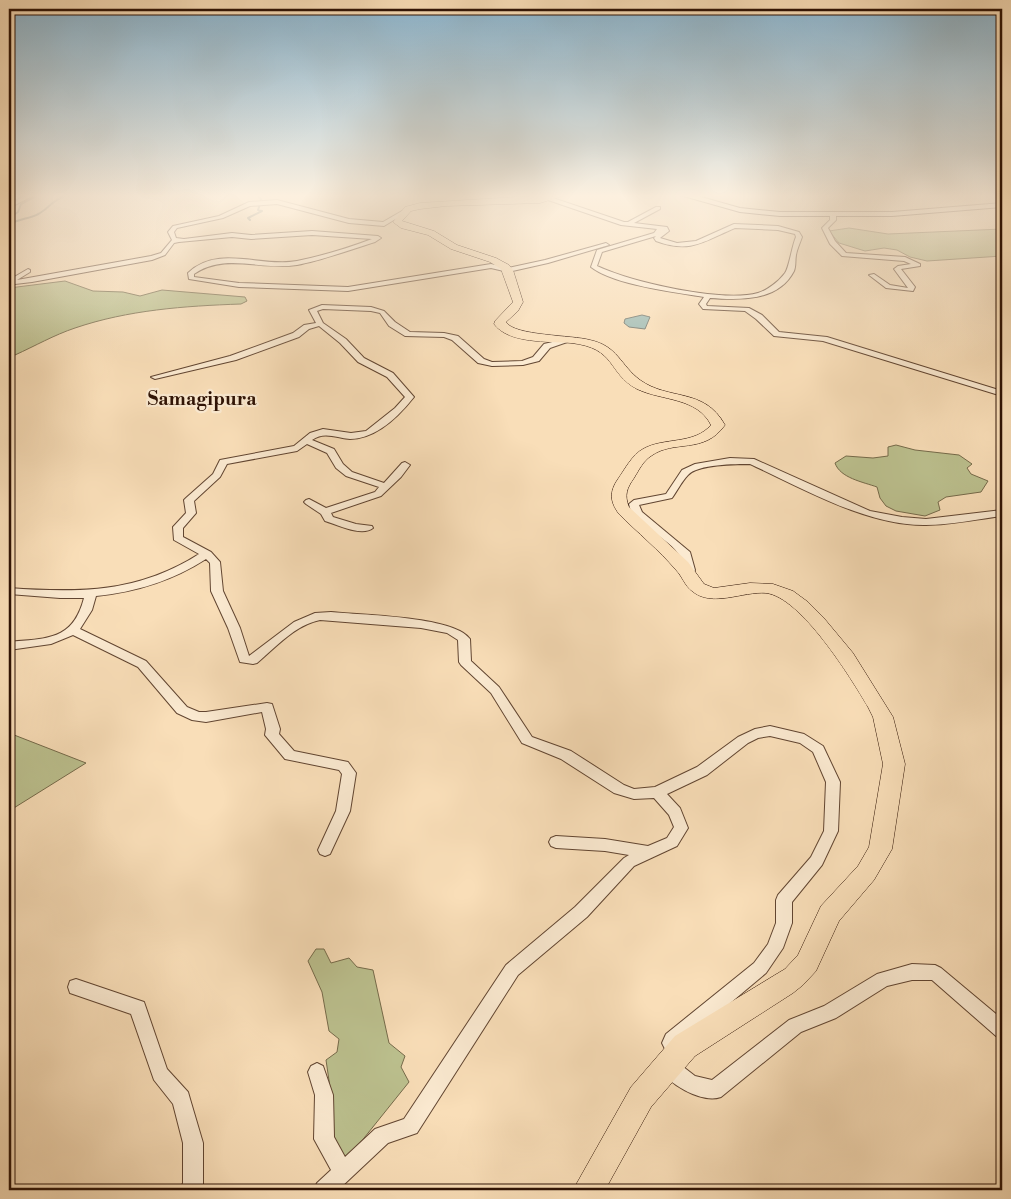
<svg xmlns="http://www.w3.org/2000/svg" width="1011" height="1199" font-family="'Libre Bodoni',serif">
	<rect width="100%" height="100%" fill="#f9deb8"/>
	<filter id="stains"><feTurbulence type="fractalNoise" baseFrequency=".004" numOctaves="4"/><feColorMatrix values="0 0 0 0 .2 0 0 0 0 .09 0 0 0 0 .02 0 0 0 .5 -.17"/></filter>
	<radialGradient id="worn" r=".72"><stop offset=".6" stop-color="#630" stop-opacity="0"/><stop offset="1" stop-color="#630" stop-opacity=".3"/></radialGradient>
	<!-- green -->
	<path fill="#bcc18f" stroke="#756a4a" d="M 849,228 L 888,234 L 1002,229 L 1002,256 L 927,261 L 910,257 L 897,250 L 884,248 L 865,251 L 839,243 L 829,231 Z
		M 65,281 L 93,291 L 123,292 L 140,296 L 162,290 L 245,297 L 247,301 L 241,304 C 184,306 128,310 75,328 C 54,335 35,346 15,355 L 9,356 L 9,288 Z
		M 896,445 L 915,450 L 959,455 L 972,464 L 967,468 L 971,474 L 988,481 L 981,492 L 946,497 L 938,502 L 940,510 L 925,516 L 896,511 L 886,506 L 880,498 L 877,487 C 863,482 840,478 835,463 L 846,456 L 873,458 L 888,456 L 888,447 Z
		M 9,733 L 86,763 L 9,811 Z
		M 316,949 L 324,949 L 331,963 L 349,958 L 357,967 L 373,970 L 389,1043 L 405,1056 L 401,1067 L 409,1082 L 344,1163 L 329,1137 L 332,1101 L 326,1060 L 337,1052 L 339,1039 L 329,1031 L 322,992 L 308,961 Z"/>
	<!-- water -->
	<path fill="#9ebbb4" stroke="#71776e" d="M 642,315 L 650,317 L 645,329 L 629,327 L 624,323 L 625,319 Z"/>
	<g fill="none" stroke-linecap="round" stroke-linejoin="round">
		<!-- stream -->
		<path stroke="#71776e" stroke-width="2" d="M 257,195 L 261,199 L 260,202
			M 9,218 L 18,212 L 21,204 L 38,195
			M 250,220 L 248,218 L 262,211 L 258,210 L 260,204
			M 9,224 C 19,219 33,218 40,213 C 52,206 50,201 67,195"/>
		<!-- street casing -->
		<g stroke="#614531" stroke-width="2">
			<path id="street" d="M 27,195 L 34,195 L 9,208 L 9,204 Z
				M 550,197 L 624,222 L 628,222 L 656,207 L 660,207 L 660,209 L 634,223 L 667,227 L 669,231 L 660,238 L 677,243 L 696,241 L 734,224 L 778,226 L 799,232 L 802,237 C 800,243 797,249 796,255 C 795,261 796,266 794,271 C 778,302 739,300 710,298 L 706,304 L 707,306 L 749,308 L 762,315 L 779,332 L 827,337 L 1002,391 L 1002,396 L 823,341 L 774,336 L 756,319 L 745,311 L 703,309 L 699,304 L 704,297 C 674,292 614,285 591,267 L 597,250 L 654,233 L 657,229 L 621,225 L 548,200 ZM 735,228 L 778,230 L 795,234 L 796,237 C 792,246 789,268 785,273 C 779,281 768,290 758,293 C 722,303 631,282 597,266 L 602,252 L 656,236 L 654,238 L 656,241 C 691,254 704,241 735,228 Z
				M 277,200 L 349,219 L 383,222 L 402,211 L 407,212 L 384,226 L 349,223 L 277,204 L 250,206 L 223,218 L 177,228 L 174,232 L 176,238 L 184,239 L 232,233 L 251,235 L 312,231 L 378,236 L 381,238 L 375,242 C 349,250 323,260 297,265 C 261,271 226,252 194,274 L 194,277 L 239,283 L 348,287 L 491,264 L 508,268 L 545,260 L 606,243 L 609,245 L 548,263 L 508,272 L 491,268 L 348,291 L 239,287 L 189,279 L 188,273 C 218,244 261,268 297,261 C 322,256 348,248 372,239 L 312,235 L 251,239 L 232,237 L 179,242 L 174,243 L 165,255 L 152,260 L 32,282 L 15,284 L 9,280 L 28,269 L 30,270 L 30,272 L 17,280 L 151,256 L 161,253 L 172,240 L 168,232 L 173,226 L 219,216 L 249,202 Z
				M 833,212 L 836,214 L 836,220 L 828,228 L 835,241 L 846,253 L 905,257 L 920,264 L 920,266 L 901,269 L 915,287 L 913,291 L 886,288 L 869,275 L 874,274 L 890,285 L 908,288 L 894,269 L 898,266 L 911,264 L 904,261 L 842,256 L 830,244 L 822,228 L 830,220 L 830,214 Z
				M 322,305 L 371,307 L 384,311 L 395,322 L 410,332 L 444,333 L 458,336 L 484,359 L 492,362 L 522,361 L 533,357 L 544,344 L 569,338 L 573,340 L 550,348 L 539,361 L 523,365 L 492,366 L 478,363 L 452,340 L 444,337 L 405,336 L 389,326 L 380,313 L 371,311 L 323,309 L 317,311 L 323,323 L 346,339 L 364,358 L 393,373 L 414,397 C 399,416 376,439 350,439 C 337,438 324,431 312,440 L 334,449 L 343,464 L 352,472 L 384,483 L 402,463 L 405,462 L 410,465 L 401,477 L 381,496 L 331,513 L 333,517 L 356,524 L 372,526 L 373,528 C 362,537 338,525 325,521 L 321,514 L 306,504 L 304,502 L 306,500 L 309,499 L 326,508 L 375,492 L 379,487 L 346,476 L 336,468 L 327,453 L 307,444 L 297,451 L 227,464 L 220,477 L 194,501 L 196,513 L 183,528 L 183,537 L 211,552 L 220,562 L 223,591 L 240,628 L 249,656 L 294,622 L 315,613 L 331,612 C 359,615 454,616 470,639 L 471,661 L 499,687 L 532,737 L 571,751 L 624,785 L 634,789 L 655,787 L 697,767 L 738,737 L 755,729 L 770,726 L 804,734 L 823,746 L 840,782 L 838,831 L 822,865 L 792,902 L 792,923 L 783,948 L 766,973 L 679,1046 L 677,1049 L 671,1052 L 665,1049 L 662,1043 L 666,1034 L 754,963 L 768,944 L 776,923 L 776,900 L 778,895 L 811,857 L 824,831 L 826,782 L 813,752 L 800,743 L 770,736 L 758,738 L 748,743 L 707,775 L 667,794 L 680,808 L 688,828 L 677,846 L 634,866 L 587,917 L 518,975 L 417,1133 L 388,1143 L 338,1190 L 314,1190 L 317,1183 L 331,1170 L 314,1139 L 315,1095 L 308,1072 L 311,1066 L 317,1063 L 323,1066 L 333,1095 L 334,1137 L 345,1157 L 375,1129 L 404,1119 L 506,965 L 575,907 L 624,858 L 629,855 L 605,851 L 556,848 L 551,846 L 549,842 L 551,838 L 556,836 L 605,839 L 648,846 L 667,838 L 674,827 L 669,815 L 654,798 L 634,799 L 614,793 L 561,759 L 522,743 L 491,693 L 461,665 L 459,662 L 458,640 L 447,633 L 421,628 L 320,620 C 295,625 276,647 257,663 L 253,664 L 240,662 L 228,628 L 211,591 L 210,563 L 206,559 C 172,581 136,592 96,596 L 92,610 L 80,629 L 146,661 L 187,707 L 199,712 L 206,712 L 267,703 L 272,704 L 280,729 L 279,734 L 294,751 L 348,762 L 356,773 L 350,811 L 330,854 L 325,856 L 320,854 L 318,850 L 336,811 L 342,774 L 339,770 L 285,759 L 265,735 L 266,729 L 262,712 L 206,722 L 192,720 L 177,713 L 138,667 L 73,635 L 51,644 L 9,650 L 9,642 C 47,638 73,641 84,598 L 60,598 L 9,594 L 9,588 C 79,593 138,593 199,554 L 174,540 L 173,527 L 186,513 L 184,500 L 186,498 L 213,474 L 220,460 L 294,446 L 310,433 L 323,429 L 351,433 L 366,431 L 395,408 L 405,397 L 387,377 L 358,362 L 340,343 L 319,326 L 309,329 L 299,337 L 236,360 L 155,379 L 151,377 L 230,356 L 293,333 L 304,325 L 316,323 L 309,310 Z
				M 730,458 L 754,459 L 870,511 L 902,517 L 926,519 L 1002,510 L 1002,516 C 977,519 951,525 926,525 C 867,526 802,488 750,464 C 735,464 698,464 688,475 C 682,481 677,491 672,498 L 639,505 L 642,512 L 690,552 L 695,570 L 692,578 L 684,578 L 683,576 C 692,549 648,533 633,515 C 631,512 630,508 629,504 L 634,500 L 666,494 L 682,470 L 695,464 Z
				M 912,964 L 935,965 L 941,968 L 1002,1019 L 1002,1038 L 996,1036 L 932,980 L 912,980 L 887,986 L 836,1018 L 801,1032 L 721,1097 C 702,1104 665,1083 658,1065 L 661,1059 L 667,1056 L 673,1059 L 695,1076 L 712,1080 L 789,1020 L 824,1006 L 877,974 Z
				M 76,979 L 144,1002 L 167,1069 L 188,1092 L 190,1099 L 203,1143 L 203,1185 L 201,1190 L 180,1190 L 183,1183 L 183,1143 L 173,1104 L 154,1080 L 131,1014 L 70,993 L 68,987 L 70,981 Z"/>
		</g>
		<!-- secondary casing -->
		<g stroke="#2e1204" stroke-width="2">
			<path id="secondary" d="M 680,195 L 694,195 L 740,208 L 780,212 L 892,212 L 1002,203 L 1002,207 L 892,216 L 780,216 L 740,212 Z"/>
		</g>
		<!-- primary casing -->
		<g stroke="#2e1204" stroke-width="1">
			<path id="primary" d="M 549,195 L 566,195 L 540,203 L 446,206 L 420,209 L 411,211 L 402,221 L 434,231 L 457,245 L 496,258 L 509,265 L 513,270 L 523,302 L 518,311 L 506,322 C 514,336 573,335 590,340 C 618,346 620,365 640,380 C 669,401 704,387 725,425 C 704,455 674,439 651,456 C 643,461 639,470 634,478 C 627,488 624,495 629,507 L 688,562 L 704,584 L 714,588 L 750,583 L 773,584 L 793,591 L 808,602 L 823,617 L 853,653 L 893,717 L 905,764 L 892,849 L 874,880 L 839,921 L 816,971 L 803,985 L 793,993 L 695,1056 L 651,1107 L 605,1190 L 573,1190 L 631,1087 L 675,1036 L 775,975 L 785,969 L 798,955 L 821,906 L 858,866 L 869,847 L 883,764 L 873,717 L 868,707 C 851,678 801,597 766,593 C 743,591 712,608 692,591 C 685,586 682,576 676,570 C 659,550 637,532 619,514 C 610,502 609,492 618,479 C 625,469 632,455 643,449 C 664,437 694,445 711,425 C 697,397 662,401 637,389 C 607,373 617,348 571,343 C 548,341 509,344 494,324 L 495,321 L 513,302 L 501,269 L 490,262 L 451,249 L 428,235 L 401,228 L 393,222 L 405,207 L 420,203 Z"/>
		</g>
		<!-- street -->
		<use href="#street" fill="#fbead1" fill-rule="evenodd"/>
		<!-- secondary -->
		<use href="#secondary" fill="#fbead1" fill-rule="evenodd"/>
		<!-- primary -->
		<use href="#primary" fill="#f9deb8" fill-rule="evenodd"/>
	</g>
	<!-- sky -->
	<linearGradient id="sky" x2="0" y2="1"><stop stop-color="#8ab7d3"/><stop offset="0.54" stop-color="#fcf0df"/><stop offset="1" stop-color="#fcf0df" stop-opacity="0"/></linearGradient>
	<rect width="1011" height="363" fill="url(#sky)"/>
	<g text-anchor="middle" stroke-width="4.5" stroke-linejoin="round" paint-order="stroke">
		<!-- far-quarter labels -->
		<g font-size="19" font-weight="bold" fill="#2e1204" stroke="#fbead1">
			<text x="202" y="405">Samagipura</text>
		</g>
	</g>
	<!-- margin -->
	<rect width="1011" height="1199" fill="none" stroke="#f9deb8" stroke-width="30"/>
	<rect x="10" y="10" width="991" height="1179" fill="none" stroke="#2e1204" stroke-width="2.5"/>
	<rect x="15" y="15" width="981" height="1169" fill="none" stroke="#2e1204"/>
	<rect width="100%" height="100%" filter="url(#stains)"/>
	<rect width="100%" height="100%" fill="url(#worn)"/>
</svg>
